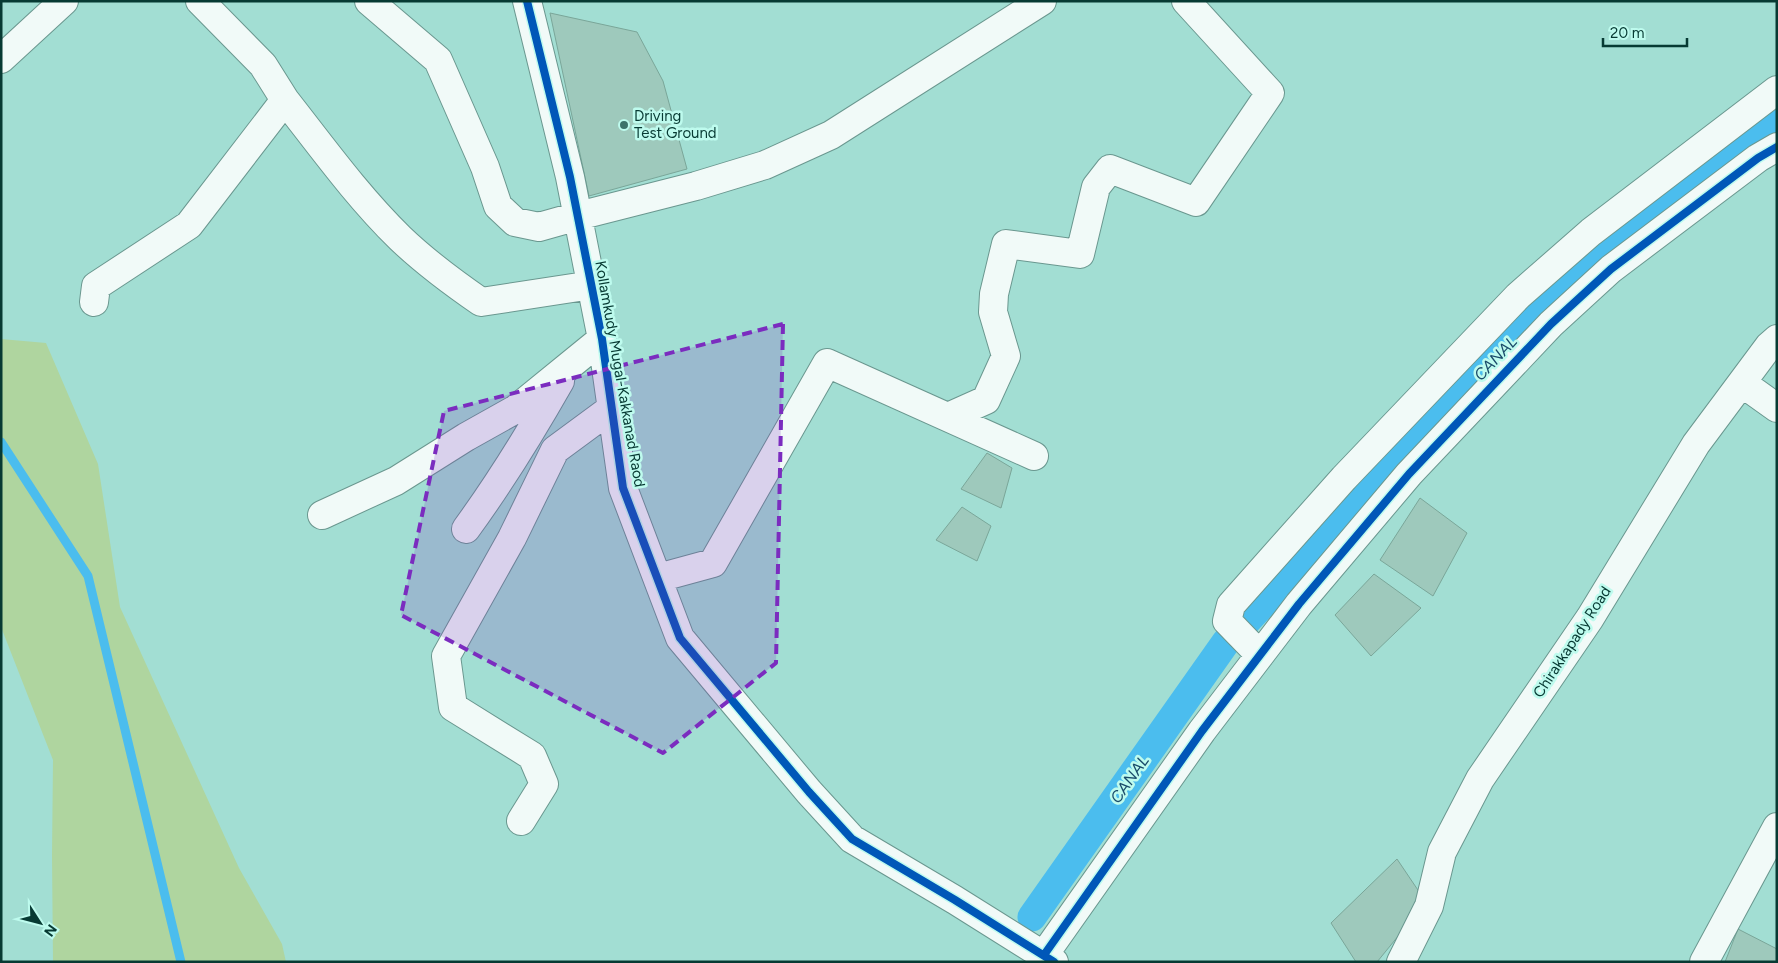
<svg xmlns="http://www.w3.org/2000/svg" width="1778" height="963" font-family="Figtree,sans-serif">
	<rect width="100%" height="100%" fill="#a2ded3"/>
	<!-- green -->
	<path fill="#afd59f" d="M 1,339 L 46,343 L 98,464 L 120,607 L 239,868 L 282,944 L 286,962 L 53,962 L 52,856 L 53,760 L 1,627 Z"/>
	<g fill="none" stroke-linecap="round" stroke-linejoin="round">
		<!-- stream -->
		<path stroke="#4bbdee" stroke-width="9" d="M 1,442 L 88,576 L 181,962"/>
		<!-- canal -->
		<path stroke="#4bbdee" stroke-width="29" d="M 1242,626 L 1559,290 L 1671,197 L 1722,160 L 1777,124
			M 1032,917 L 1226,642"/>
	</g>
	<!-- building -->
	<path fill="#9ec9bc" stroke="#7aa699" d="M 550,13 L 637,32 L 663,81 L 687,169 L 589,196 Z
		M 987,453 L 1012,468 L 1001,508 L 961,489 Z
		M 1420,498 L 1467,533 L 1433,596 L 1380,560 Z
		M 962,507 L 991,526 L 977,561 L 936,540 Z
		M 1374,574 L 1421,608 L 1371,656 L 1335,615 Z
		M 1397,859 L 1426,902 L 1377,962 L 1356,962 L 1331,923 Z
		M 1738,929 L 1777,949 L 1777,962 L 1725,962 Z"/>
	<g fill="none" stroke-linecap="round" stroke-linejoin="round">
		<!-- minor casing -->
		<g stroke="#6a978f" stroke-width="30">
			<path id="minor" d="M 369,1 L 438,60 L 485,167 L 498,206 L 515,222 L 539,227 L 578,216 L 696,186 L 765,165 L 831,135 L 1042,1
				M 527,1 L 570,177 L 602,339 L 623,488 L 680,638 L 809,792 L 852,839 L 955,900 L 1054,962
				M 1,59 L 64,1
				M 285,100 C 322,147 357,196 400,238 C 425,262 452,282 481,302 L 592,285
				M 94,302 L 96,286 L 189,225 L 285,100 L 263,65 L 200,1
				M 1742,383 L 1777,408
				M 948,417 L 986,400 L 1006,356 L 993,312 L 994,294 L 1006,244 L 1080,254 L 1096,187 L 1110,169 L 1196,202 L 1270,93 L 1186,1
				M 322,515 L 396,481 L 466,437 L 516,409 L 602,339
				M 466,529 C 501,481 531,432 560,381
				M 658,578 L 713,563 L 827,363 L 1034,456
				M 1260,655 L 1227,621 L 1231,605 L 1344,478 L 1518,296 L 1591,232 L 1777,90
				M 521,821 L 544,784 L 532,756 L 453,707 L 446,656 L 512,538 L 555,450 L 612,408
				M 1044,955 L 1202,731 L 1260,655 L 1299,604 L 1409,474 L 1551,324 L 1611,269 L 1758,158 L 1777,147
				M 1401,962 L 1429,906 L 1442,852 L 1480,779 L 1590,618 L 1696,444 L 1769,346 L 1777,339
				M 1704,962 L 1777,827"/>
		</g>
		<!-- minor -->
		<use href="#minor" stroke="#f1faf8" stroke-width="28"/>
		<!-- cycleway casing -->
		<g stroke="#befbee" stroke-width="11">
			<path id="cycleway" d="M 527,1 L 570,177 L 602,339 L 623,488 L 680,638 L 809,792 L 852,839 L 955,900 L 1054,962
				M 1044,955 L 1202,731 L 1260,655 L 1299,604 L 1409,474 L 1551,324 L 1611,269 L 1758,158 L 1777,147"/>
		</g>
		<!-- cycleway -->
		<use href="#cycleway" stroke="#0057b8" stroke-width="8"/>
	</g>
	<!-- marked area -->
	<path fill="#7b2cbf" fill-opacity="0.2" stroke="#7b2cbf" stroke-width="4" stroke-dasharray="10 6" stroke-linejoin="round" d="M 783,324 L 776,663 L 663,753 L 401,615 L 444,411 Z"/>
	<!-- markers -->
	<circle fill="#3d736b" stroke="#befbee" stroke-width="2" cx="624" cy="125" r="5"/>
	<g text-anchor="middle" stroke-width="5" stroke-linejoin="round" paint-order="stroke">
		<!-- poi labels -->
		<g font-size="15" fill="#073a33" stroke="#befbee" text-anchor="start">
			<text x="634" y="121">Driving<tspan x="634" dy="17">Test Ground</tspan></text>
		</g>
		<!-- street labels -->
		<g font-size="15" fill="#073a33" stroke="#befbee">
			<text transform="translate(620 374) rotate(80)" y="5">Kollamkudy Mugal-Kakkanad Raod</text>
			<text transform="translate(1572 642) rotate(-57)" y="5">Chirakkapady Road</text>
		</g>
		<!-- water labels -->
		<g font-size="16" font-style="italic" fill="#1a4b6a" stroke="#befbee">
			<text transform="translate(1495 358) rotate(-47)" y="6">CANAL</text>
			<text transform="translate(1129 779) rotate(-55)" y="6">CANAL</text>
		</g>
	</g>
	<!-- border -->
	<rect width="1778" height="963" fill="none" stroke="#073a33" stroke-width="5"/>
	<!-- north arrow -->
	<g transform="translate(40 923) rotate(126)" stroke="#befbee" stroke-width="4" paint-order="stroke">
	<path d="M0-4L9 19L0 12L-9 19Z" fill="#073a33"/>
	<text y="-8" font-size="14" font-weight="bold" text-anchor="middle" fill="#073a33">N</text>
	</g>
	<!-- scale -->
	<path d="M1603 38v8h84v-8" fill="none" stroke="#073a33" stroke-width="2.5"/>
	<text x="1610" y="38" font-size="15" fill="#073a33" stroke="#befbee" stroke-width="4" paint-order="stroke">20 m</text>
</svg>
